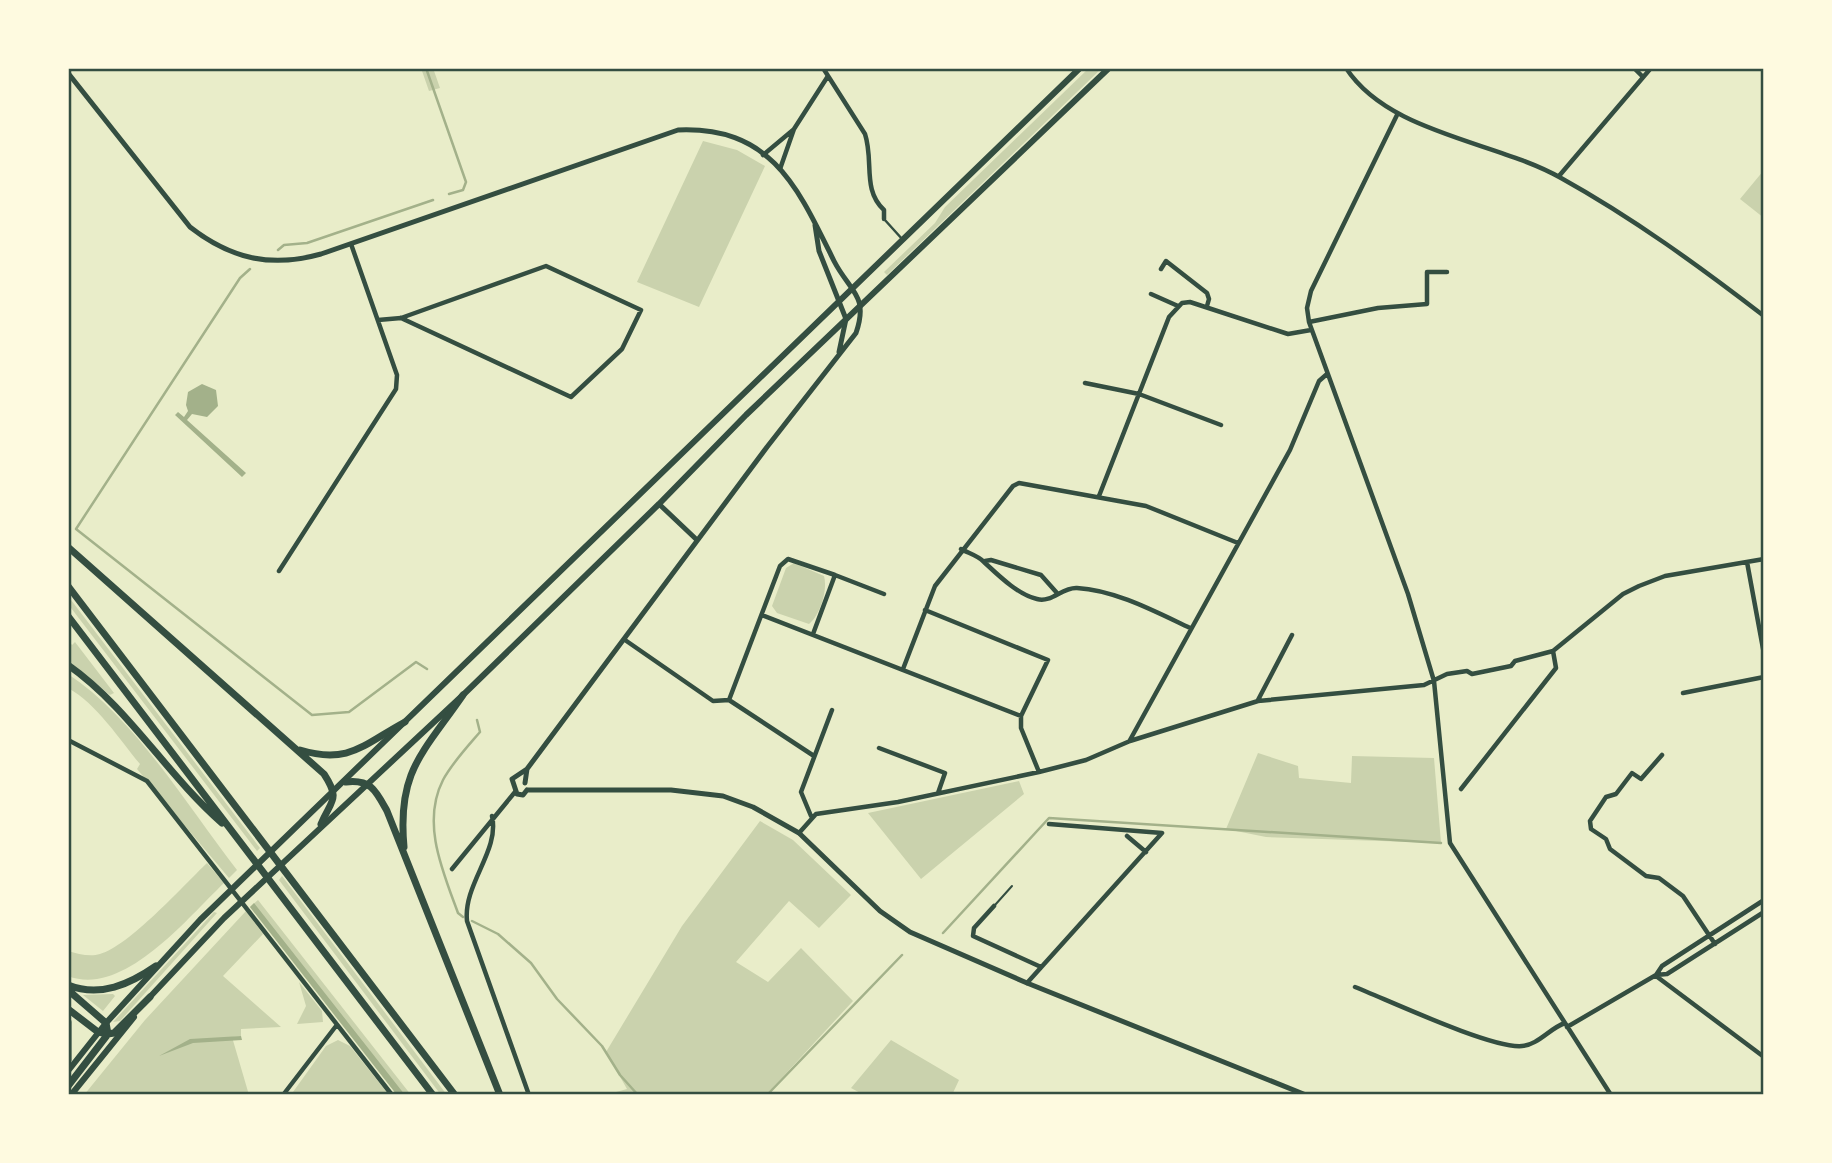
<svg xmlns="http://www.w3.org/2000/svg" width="1832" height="1163" font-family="Overpass,sans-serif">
	<rect width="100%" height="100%" fill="#e9edc9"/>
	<!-- green -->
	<path fill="#cad2ad" d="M 421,68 L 433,68 L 440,88 L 429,91 Z
		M 1089,68 L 1102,68 L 887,275 L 884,272 L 935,223 L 945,207 Z
		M 703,141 L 737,150 L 765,166 L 699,307 L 637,282 Z
		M 1764,170 L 1764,218 L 1740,199 Z
		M 794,563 L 824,576 C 828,590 820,615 809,624 L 777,613 L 772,606 L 786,568 Z
		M 68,596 L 260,848 L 257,851 L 68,604 Z
		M 68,640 L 72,645 L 75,642 L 114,693 L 110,695 L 68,661 Z
		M 68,674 C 135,718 188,807 237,870 L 229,878 L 137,769 L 140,764 C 119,739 97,704 68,688 Z
		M 1258,753 L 1298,766 L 1299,778 L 1351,783 L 1352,756 L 1434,758 L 1441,843 L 1266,837 L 1226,829 Z
		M 1019,781 L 1024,794 L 921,879 L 868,813 Z
		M 760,821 L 793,840 L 851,895 L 819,928 L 789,901 L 736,962 L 768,982 L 801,948 L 853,1001 L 766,1095 L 605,1095 L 627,1089 L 606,1052 L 682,926 Z
		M 207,863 L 224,883 C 189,916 124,998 68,976 L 68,951 C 78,954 90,957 100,954 C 129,946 183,886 207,863 Z
		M 282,876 L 447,1095 L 441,1095 L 279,880 Z
		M 258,900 L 411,1095 L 397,1095 L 250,907 Z
		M 246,911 L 263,934 L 223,976 L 281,1027 L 241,1029 L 241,1036 L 232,1037 L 249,1095 L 84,1095 L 145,1020 Z
		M 214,912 L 217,913 L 120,1021 L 113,1022 Z
		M 299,982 L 322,1011 L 323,1022 L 297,1024 L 306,1006 Z
		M 113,994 L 115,996 L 103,1011 L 83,995 Z
		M 338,1040 L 350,1046 L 389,1095 L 297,1095 L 293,1092 L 326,1046 Z
		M 891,1040 L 959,1080 L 952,1095 L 864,1095 L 851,1088 Z"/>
	<!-- water -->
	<path fill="#a3b18a" d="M 202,384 L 216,390 L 218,406 L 207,417 L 192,414 L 187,420 L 246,473 L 242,477 L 175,415 L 178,412 L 184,417 L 188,411 L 186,405 L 188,392 Z
		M 254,903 L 405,1095 L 397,1095 L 250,907 Z
		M 241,1036 L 242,1040 L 193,1043 L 159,1056 L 190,1039 Z"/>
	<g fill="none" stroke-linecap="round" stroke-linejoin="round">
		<!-- stream -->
		<path stroke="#a3b18a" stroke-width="2.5" d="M 426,68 L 466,182 L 463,190 L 449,194
			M 278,250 L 284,245 L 307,243 L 433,200
			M 250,269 L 240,278 L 76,529 L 312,715 L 349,712 L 416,662 L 427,669
			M 463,917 L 458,913 C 443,872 421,823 443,780 C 452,763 468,746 480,732 L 477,720
			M 472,921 L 498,934 L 531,963 L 557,999 L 602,1046 L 620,1075 L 638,1095
			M 943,933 L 1049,818 L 1441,843
			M 767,1095 L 902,955"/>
		<!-- service -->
		<path stroke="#344e41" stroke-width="2" d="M 995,905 L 1012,886"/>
		<!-- pedestrian -->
		<path stroke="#344e41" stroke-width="2.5" d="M 884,219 L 903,240"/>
		<!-- minor -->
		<path stroke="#344e41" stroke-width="4.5" d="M 823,68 L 865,134 C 874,161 862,190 884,210 L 884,219
			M 1346,68 C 1389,134 1496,141 1561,178 C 1633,218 1699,266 1764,316
			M 1634,68 L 1643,77
			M 1397,115 L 1311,291 L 1307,308 L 1309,322 L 1408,594 L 1434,681 L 1450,843 L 1611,1095
			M 763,155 L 793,130
			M 780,169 L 794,129 L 828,76
			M 1559,176 L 1651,68
			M 1161,269 L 1166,261 L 1207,293 L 1209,299 L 1207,306
			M 1151,294 L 1178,306
			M 378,320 L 401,318 L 546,266 L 641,310 L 622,349 L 571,397 L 401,318
			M 1309,322 L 1378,308 L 1427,304 L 1427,272 L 1447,272
			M 1085,383 L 1139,394 L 1221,425
			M 1099,496 L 1169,317 L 1182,303 L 1190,302 L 1288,334 L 1311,330
			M 961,549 C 968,553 979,556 984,562 C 997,574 1018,595 1037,599 C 1052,603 1062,587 1077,588 C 1115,590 1156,612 1190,628
			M 985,561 L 991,560 L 1041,575 L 1057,593
			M 1747,562 L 1764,654
			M 279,571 L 396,389 L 397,375 L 351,244
			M 835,575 L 884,594
			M 925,610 L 1048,660 L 1021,716 L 1021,728 L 1039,772
			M 762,615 L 1021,716
			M 813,634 L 835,575 L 788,559 L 780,566 L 729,700 L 814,756
			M 625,640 L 713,701 L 729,700
			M 903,669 L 935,586 L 1013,486 L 1019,483 L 1146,506 L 1238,543
			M 1683,693 L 1764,677
			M 1258,700 L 1292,635
			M 68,740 L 147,781 L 392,1095
			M 1130,740 L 1290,450 L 1319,381 L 1327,374
			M 879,748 L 945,773 L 938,793
			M 1662,755 L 1641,779 L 1632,773 L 1616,794 L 1606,797 L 1590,821 L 1591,829 L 1606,839 L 1610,849 L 1646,876 L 1659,878 L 1683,896 L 1715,944
			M 1461,789 L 1556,668 L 1553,651
			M 492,816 C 500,851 463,884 467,921 L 529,1095
			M 811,816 L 801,792 L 832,710
			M 799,833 L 816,814 L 898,802 L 1039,772 L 1086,760 L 1130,741 L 1258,701 L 1424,685 L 1447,674 L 1467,671 L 1472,674 L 1511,666 L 1515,661 L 1553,651 L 1623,594 L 1639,586 L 1665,576 L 1764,559
			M 1127,836 L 1146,852
			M 452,869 L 515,792
			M 994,906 L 974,928 L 973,936 L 1041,967
			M 1656,975 L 1662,966 L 1764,900
			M 1656,976 L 1764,1057
			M 1027,983 L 1162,833 L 1049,824
			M 1355,987 C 1388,1000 1492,1049 1522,1046 C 1538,1045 1550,1028 1565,1023
			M 1567,1027 L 1656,975 L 1667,974 L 1764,912
			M 283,1095 L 336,1026"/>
		<!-- tertiary -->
		<path stroke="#344e41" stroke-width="5" d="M 68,73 L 190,227 C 231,259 271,268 321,254 L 678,130 C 772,126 798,188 834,261 C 850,292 869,295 856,333 L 767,447 L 527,769 L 525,783
			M 815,225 L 819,251 L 846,319 L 839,352
			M 659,504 L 697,540
			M 527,769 L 512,779 L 517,794 L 523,795 L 527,790
			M 527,790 L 671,790 L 723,796 L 753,807 L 799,833 L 880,911 L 910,932 L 1027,983 L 1306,1095"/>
		<!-- primary -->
		<path stroke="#344e41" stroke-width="6" d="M 147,1000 L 224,918 L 463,695 L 659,504 L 746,415 L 1109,68
			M 68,1071 L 106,1023 L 200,920 L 1080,68
			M 71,1095 L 134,1017"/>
		<!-- motorway -->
		<path stroke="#344e41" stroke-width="7" d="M 68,547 L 324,774 C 341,800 331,800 321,824
			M 68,586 L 455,1095
			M 68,616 L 433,1095
			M 68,665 C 129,708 166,774 222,823
			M 300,750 C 349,765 364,744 405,722
			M 346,782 C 371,779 376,791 387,811 L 500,1095
			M 404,847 C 397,771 423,753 463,695
			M 68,985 C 100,998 130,984 156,966
			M 68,990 L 106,1023 L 108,1034
			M 68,1009 L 98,1032 L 108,1034
			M 68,1022 L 68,1060
			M 68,1086 L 108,1034 L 114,1033 L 150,997"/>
	</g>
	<!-- border -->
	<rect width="1832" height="1163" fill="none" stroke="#fefae0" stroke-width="140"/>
	<rect x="70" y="70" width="1692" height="1023" fill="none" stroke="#344e41" stroke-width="2.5"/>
</svg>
